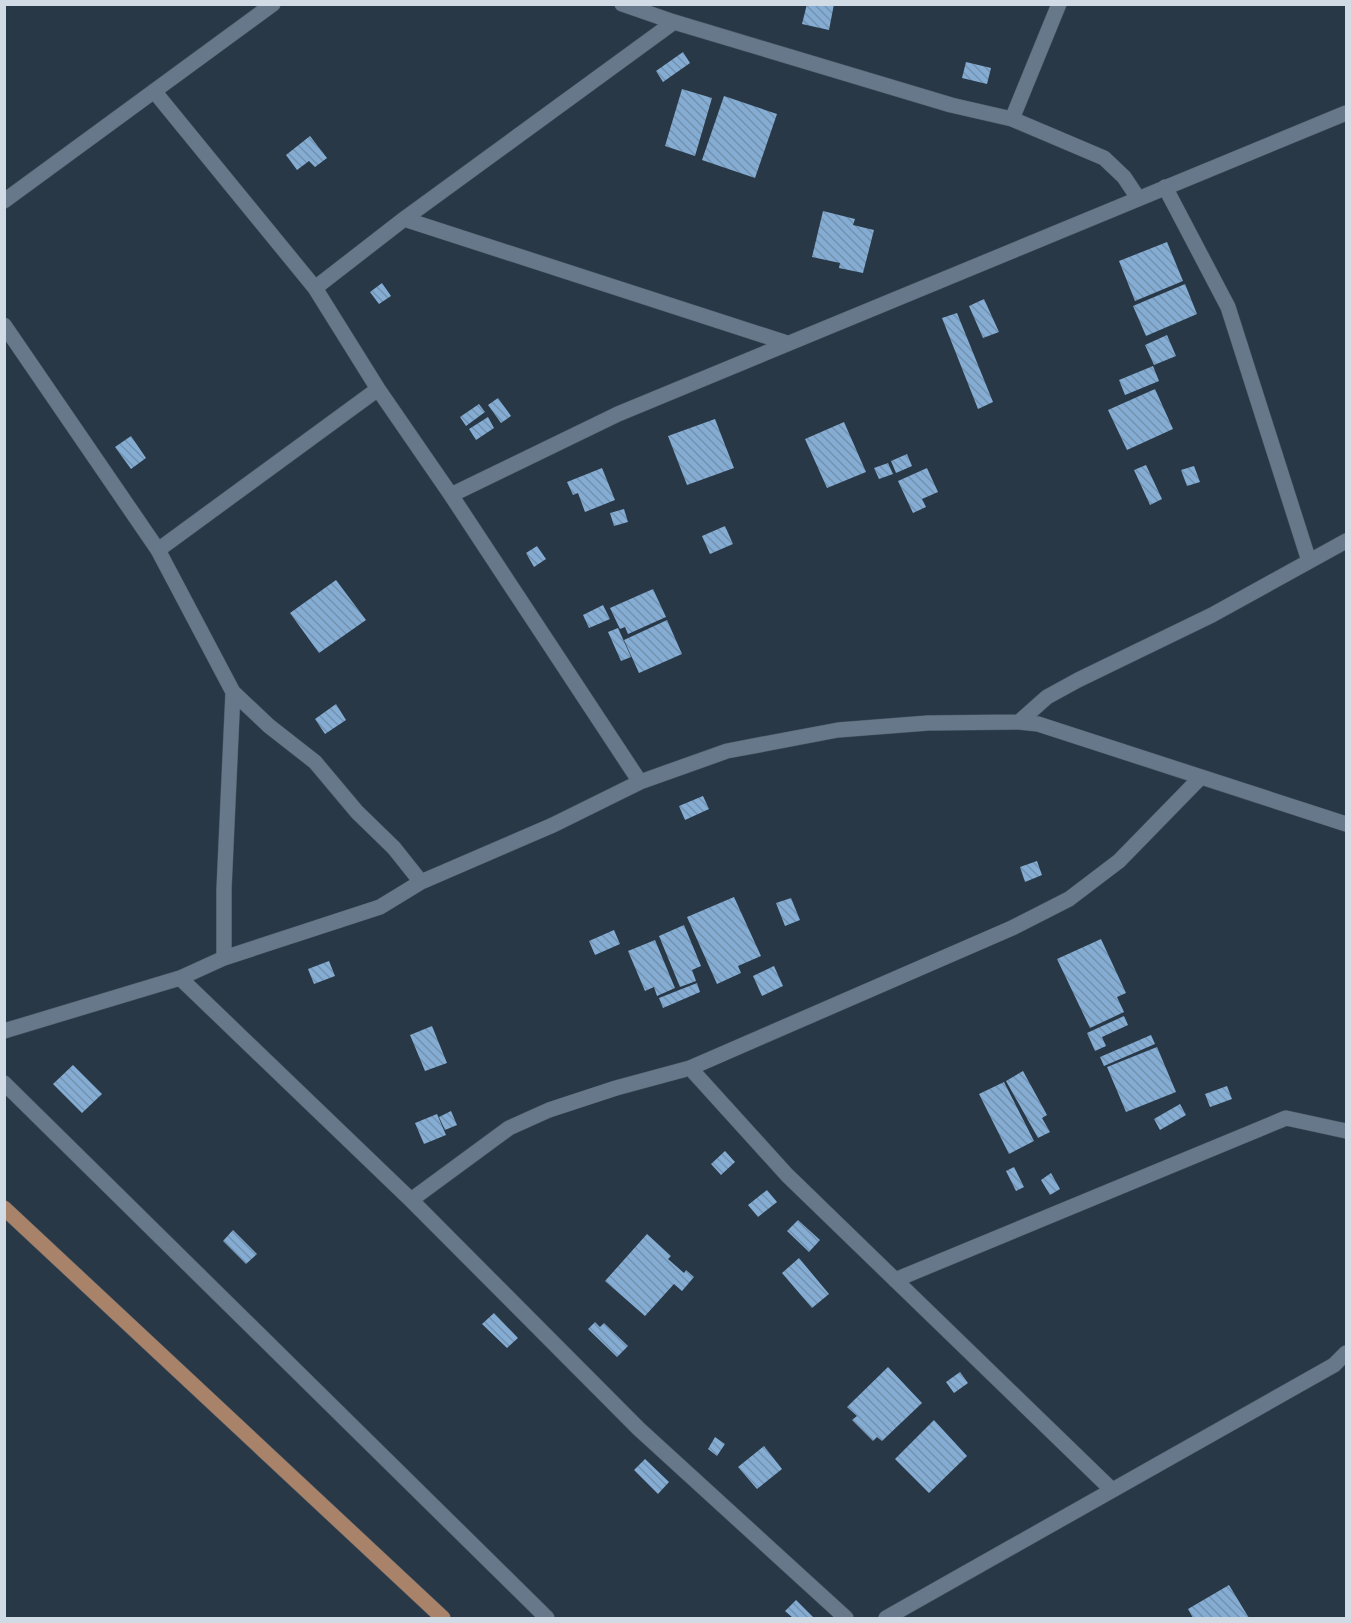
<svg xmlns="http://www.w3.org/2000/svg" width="1351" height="1623" font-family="Georgia,serif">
	<defs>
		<pattern id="building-back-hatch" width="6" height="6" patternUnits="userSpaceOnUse" patternTransform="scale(1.5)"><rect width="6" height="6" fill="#85add3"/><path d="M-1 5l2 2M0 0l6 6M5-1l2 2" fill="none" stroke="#7492b0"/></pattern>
	</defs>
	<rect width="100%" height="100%" fill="#283847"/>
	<!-- building -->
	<path fill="url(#building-back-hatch)" d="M 807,4 L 834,4 L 829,30 L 802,24 Z
		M 683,52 L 690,63 L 663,82 L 656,71 Z
		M 966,62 L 991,68 L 987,84 L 962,78 Z
		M 682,89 L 712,98 L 695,156 L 665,146 Z
		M 724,96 L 777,114 L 755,178 L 702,160 Z
		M 310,136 L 327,158 L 315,167 L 309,161 L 297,170 L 286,155 Z
		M 823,211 L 855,219 L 853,225 L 874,230 L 863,273 L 839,268 L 840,263 L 812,257 Z
		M 1167,242 L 1183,281 L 1135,301 L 1119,261 Z
		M 382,283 L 391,296 L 379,304 L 370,292 Z
		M 1185,284 L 1197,314 L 1146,336 L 1133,306 Z
		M 984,299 L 999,332 L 983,338 L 969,306 Z
		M 957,313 L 993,402 L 978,409 L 942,318 Z
		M 1167,335 L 1176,356 L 1154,365 L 1145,345 Z
		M 1153,366 L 1159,381 L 1125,395 L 1119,380 Z
		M 1155,389 L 1173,429 L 1127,450 L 1108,410 Z
		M 498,398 L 511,416 L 501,423 L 488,405 Z
		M 479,404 L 485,412 L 466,426 L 460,417 Z
		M 488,417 L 494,428 L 476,440 L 469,429 Z
		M 715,419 L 734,468 L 687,485 L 668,436 Z
		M 844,422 L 866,472 L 827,488 L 805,439 Z
		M 131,436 L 146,458 L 131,469 L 115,447 Z
		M 907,454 L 912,466 L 896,473 L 891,461 Z
		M 888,463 L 893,474 L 879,479 L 874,468 Z
		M 1146,465 L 1162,499 L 1150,505 L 1134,470 Z
		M 1194,466 L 1200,482 L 1187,486 L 1181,470 Z
		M 602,468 L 615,500 L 585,512 L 578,493 L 573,495 L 567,482 Z
		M 927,468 L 938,492 L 922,499 L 926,507 L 913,513 L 898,481 Z
		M 624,509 L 628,522 L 614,526 L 610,513 Z
		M 725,526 L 733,544 L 710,554 L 702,536 Z
		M 537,546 L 546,559 L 534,567 L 526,553 Z
		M 336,580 L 366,620 L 319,653 L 290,613 Z
		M 653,589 L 666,617 L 628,634 L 625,627 L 620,629 L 610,608 Z
		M 603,605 L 610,619 L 589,628 L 583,615 Z
		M 667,620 L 682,654 L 639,673 L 624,640 Z
		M 618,628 L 631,657 L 621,661 L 608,632 Z
		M 336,704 L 346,720 L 325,734 L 315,719 Z
		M 703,796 L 709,809 L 685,820 L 679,806 Z
		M 1037,861 L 1042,875 L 1025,882 L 1020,867 Z
		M 734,897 L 761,956 L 738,966 L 741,973 L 717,984 L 687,917 Z
		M 791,898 L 800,920 L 785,926 L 776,903 Z
		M 684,925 L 701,966 L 692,970 L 696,981 L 680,987 L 659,936 Z
		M 614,930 L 620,944 L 595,955 L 589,941 Z
		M 1101,939 L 1126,993 L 1117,997 L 1124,1012 L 1090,1028 L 1057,959 Z
		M 655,940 L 675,988 L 657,996 L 654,987 L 645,991 L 628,951 Z
		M 329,961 L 335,976 L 314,984 L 308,969 Z
		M 774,966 L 783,986 L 762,996 L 753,976 Z
		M 697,983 L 700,992 L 663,1008 L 659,998 Z
		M 1124,1016 L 1128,1025 L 1102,1037 L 1106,1046 L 1095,1051 L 1087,1033 Z
		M 432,1026 L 447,1063 L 425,1071 L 410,1035 Z
		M 1151,1035 L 1155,1044 L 1104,1066 L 1100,1057 Z
		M 1157,1047 L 1176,1092 L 1126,1112 L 1107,1067 Z
		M 73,1065 L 102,1094 L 82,1113 L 53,1084 Z
		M 1023,1071 L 1047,1115 L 1042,1118 L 1050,1132 L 1038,1138 L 1006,1081 Z
		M 1004,1082 L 1034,1141 L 1009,1154 L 979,1094 Z
		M 1227,1086 L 1232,1099 L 1210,1107 L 1205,1094 Z
		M 1180,1104 L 1186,1115 L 1160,1130 L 1154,1119 Z
		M 451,1111 L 457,1125 L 445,1130 L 439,1117 Z
		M 437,1114 L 446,1135 L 424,1144 L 415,1123 Z
		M 725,1151 L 735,1162 L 721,1175 L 711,1164 Z
		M 1014,1167 L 1024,1187 L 1016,1191 L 1006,1171 Z
		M 1051,1173 L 1060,1189 L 1050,1195 L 1041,1180 Z
		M 767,1190 L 777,1202 L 758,1217 L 748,1205 Z
		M 798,1220 L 820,1240 L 809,1252 L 787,1231 Z
		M 233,1230 L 257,1254 L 246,1264 L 223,1241 Z
		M 647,1234 L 671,1256 L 668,1259 L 684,1273 L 686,1270 L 694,1277 L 682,1291 L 674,1284 L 645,1316 L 605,1281 Z
		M 799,1258 L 829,1294 L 812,1308 L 782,1273 Z
		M 494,1313 L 518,1338 L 507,1348 L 482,1324 Z
		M 595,1322 L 600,1327 L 604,1323 L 628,1346 L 617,1357 L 588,1329 Z
		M 888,1367 L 922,1403 L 882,1441 L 877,1437 L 873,1441 L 852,1420 L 857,1416 L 847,1407 Z
		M 960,1372 L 968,1383 L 954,1393 L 946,1382 Z
		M 934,1420 L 967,1456 L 929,1493 L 895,1459 Z
		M 715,1437 L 725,1444 L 717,1456 L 708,1449 Z
		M 764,1446 L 782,1469 L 757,1489 L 738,1467 Z
		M 645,1459 L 669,1482 L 658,1494 L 634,1470 Z
		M 1229,1585 L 1249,1618 L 1193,1618 L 1188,1609 Z
		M 796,1600 L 814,1618 L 793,1618 L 785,1611 Z"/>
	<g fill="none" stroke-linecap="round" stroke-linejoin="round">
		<!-- minor casing -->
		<g stroke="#465461" stroke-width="16">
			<path id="minor" d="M 622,4 L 674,22 L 951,105 L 1012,119 L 1104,158 L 1124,177 L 1138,198
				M 674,22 L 404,219 L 787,343
				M 154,91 L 315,288 L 378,389 L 451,495 L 640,782
				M 1012,119 L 1059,4
				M 1165,187 L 1228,307 L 1309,561
				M 4,201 L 273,4
				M 315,288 L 404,219
				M 4,325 L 158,550 L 233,692 L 224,889 L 224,958
				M 451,495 L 618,414 L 1346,113
				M 158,550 L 378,389
				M 233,692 L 269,726 L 315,762 L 357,812 L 394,848 L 421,882
				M 1019,722 L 1047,697 L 1078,680 L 1212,615 L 1346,541
				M 180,978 L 411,1200 L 639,1429 L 846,1618
				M 4,1031 L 180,978 L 224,958 L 380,907 L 421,882 L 553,825 L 640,782 L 727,751 L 838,730 L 928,723 L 1019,722 L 1038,724 L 1346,824
				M 690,1068 L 787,1175 L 1112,1490
				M 4,1083 L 547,1618
				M 411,1200 L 509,1128 L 549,1110 L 616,1088 L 690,1068 L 1012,928 L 1069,899 L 1119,861 L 1201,777
				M 895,1280 L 1286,1118 L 1346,1131
				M 886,1618 L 1334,1365 L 1346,1353"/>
		</g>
		<!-- major casing -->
		<g stroke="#465461" stroke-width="16">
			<path id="major" d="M 4,1208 L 443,1618"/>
		</g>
		<!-- minor -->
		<use href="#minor" stroke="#667889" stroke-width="15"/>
		<!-- major -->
		<use href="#major" stroke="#a88269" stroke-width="15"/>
	</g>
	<!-- border -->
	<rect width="1351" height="1623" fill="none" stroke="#d1dbe5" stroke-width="12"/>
</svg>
